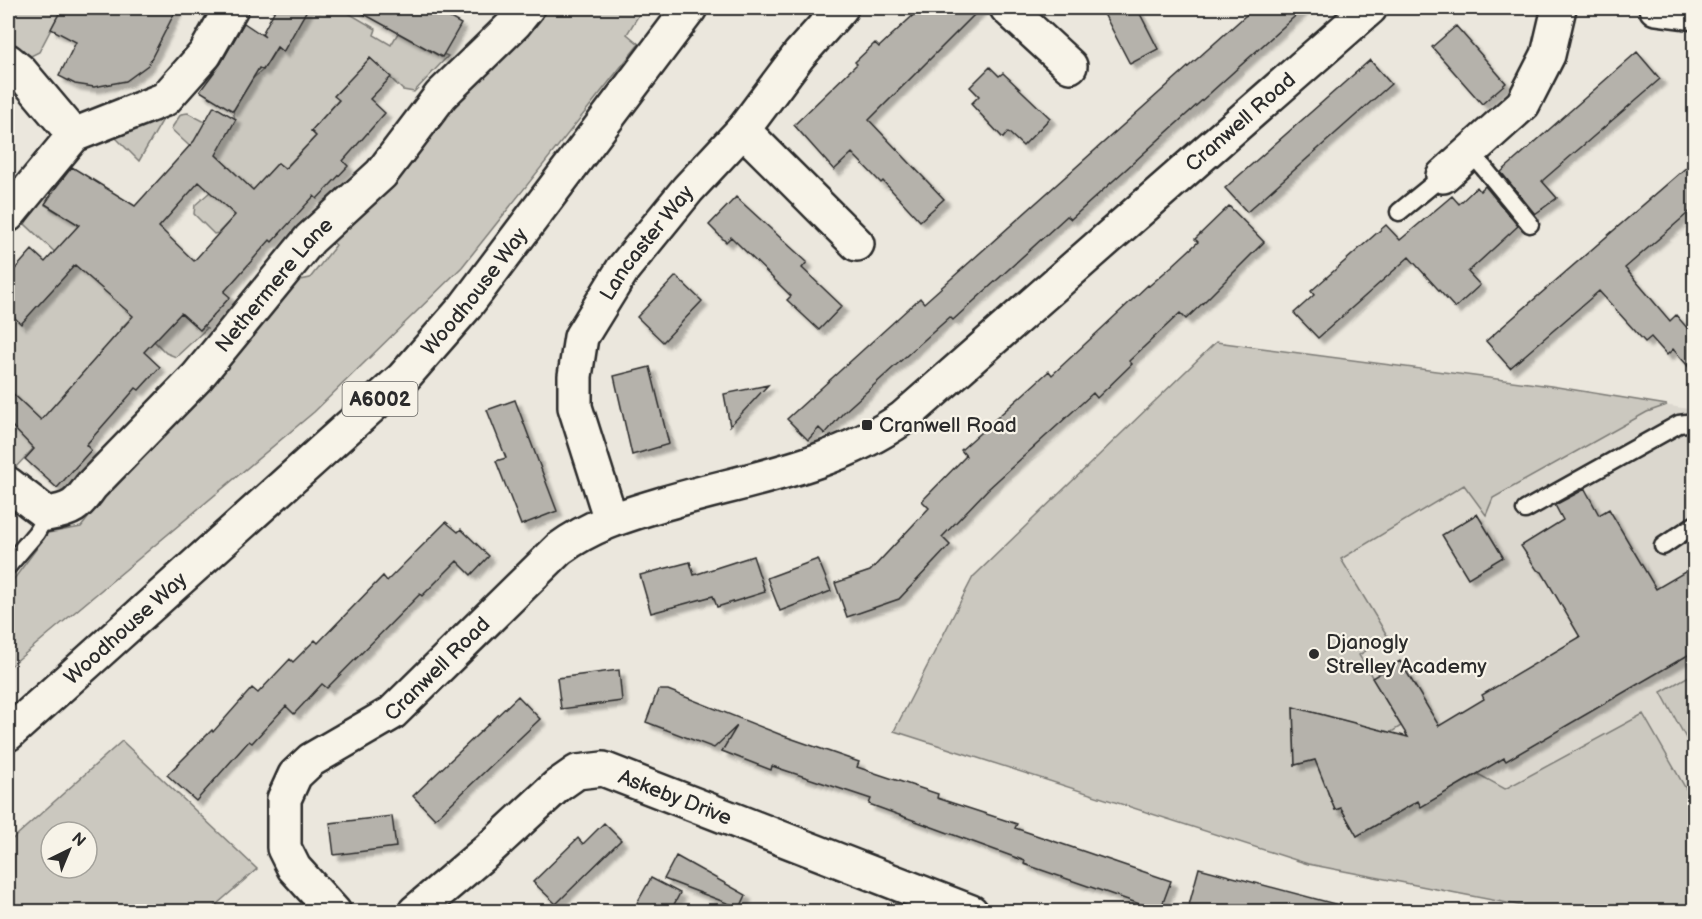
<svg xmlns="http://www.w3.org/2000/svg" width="1702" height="919" font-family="'Balsamiq Sans',sans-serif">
	<defs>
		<filter id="shadow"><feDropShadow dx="5.5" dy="5.5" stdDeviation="1.5" flood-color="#0004"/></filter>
	</defs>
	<rect width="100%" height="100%" fill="#ebe7dd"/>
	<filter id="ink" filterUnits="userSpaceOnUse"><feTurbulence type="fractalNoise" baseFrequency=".0167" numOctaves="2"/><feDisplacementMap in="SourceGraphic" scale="12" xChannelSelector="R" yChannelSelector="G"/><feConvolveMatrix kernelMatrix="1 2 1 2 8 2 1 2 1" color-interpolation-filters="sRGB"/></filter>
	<g filter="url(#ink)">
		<!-- built -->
		<path fill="#dbd7ce" d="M 1216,342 L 1551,386 L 1694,410 L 1694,911 L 1308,864 L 894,731 L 973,577 Z"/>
		<!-- green -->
		<path fill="#cbc8bf" stroke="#7b7a75" stroke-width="1.5" fill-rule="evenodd" d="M 8,8 L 62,8 L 39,52 L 31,56 L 8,43 Z
			M 268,8 L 312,8 L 320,12 L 323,8 L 340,8 L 376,29 L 374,35 L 391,45 L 398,33 L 441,57 L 443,54 L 448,56 L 414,92 L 403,90 L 370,58 L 350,80 L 353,84 L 311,131 L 316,136 L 285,168 L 278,163 L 237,208 L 239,211 L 218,233 L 214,234 L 194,214 L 195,205 L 210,192 L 212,167 L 171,129 L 181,114 L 188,113 L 205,122 L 235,119 L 233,111 L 252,79 L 263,70 L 279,45 L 298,24 Z
			M 542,8 L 643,8 L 627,34 L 639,44 L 462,267 L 314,412 L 8,668 L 8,587 L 48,533 L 81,527 L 151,437 L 296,281 L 310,278 L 336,245 L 329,239 Z
			M 163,110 L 165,116 L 139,161 L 115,137 Z
			M 42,195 L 49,198 L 45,205 L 65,217 L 90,213 L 60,246 L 181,313 L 200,330 L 204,326 L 207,328 L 176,357 L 166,353 L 131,318 L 120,329 L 123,332 L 49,411 L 59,421 L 15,468 L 8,460 L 8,427 L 27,407 L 10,391 L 8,392 L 8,322 L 13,316 L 21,323 L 61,258 L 25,224 Z
			M 1216,342 L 1551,386 L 1667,405 L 1647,412 L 1493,498 L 1486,515 L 1464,485 L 1341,559 L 1388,637 L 1359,655 L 1401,726 L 1390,733 L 1293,707 L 1295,765 L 1323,758 L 1341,786 L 1328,793 L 1335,810 L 1341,808 L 1357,836 L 1418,801 L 1421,806 L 1478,774 L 1505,789 L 1643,714 L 1694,803 L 1694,911 L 1548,911 L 1308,864 L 894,731 L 973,577 Z
			M 1694,673 L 1694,753 L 1661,692 Z
			M 122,741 L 257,869 L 209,911 L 8,911 L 8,843 ZM 51,832 L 87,832 L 87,868 L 51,868 Z"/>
		<!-- building -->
		<path fill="#b5b2ab" stroke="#2b2b2b" stroke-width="1.5" fill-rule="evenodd" filter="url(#shadow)" d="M 62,8 L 177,8 L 148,65 L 126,81 L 94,87 L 75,84 L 59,76 L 76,42 L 51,29 Z
			M 276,8 L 308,8 L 283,52 L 277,47 L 263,70 L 259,68 L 233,111 L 200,91 L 221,63 L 244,23 L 265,37 L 262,34 Z
			M 353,8 L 433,8 L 461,24 L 442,57 Z
			M 921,8 L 981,8 L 869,120 L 944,199 L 920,221 L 883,181 L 881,183 L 852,153 L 834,170 L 794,125 L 857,64 L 855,62 L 875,43 L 879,47 Z
			M 1101,8 L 1137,8 L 1158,49 L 1130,64 Z
			M 1254,8 L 1304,8 L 1071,219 L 1067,216 L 953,320 L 950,317 L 905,357 L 843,413 L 825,434 L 819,428 L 808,440 L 787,419 L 920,298 L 924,303 Z
			M 1456,26 L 1506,83 L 1482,104 L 1432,47 Z
			M 1637,52 L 1660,79 L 1542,181 L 1557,198 L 1535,214 L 1501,172 Z
			M 370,58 L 391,77 L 370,99 L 385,113 L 343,161 L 348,166 L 317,199 L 314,196 L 272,242 L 270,240 L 224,292 L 230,297 L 200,330 L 181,313 L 144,352 L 160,367 L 139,390 L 136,388 L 86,445 L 91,450 L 57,488 L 25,459 L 34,449 L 8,422 L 8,389 L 41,420 L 133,316 L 75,265 L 21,324 L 8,311 L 8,277 L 32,250 L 45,262 L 79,225 L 45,204 L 57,186 L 72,167 L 135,206 L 194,141 L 214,106 L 236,119 L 216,155 L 253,190 L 278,163 L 285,169 L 316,136 L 311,131 L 339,100 L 334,96 ZM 199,182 L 235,215 L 194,261 L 159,227 Z
			M 1370,60 L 1391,84 L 1247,212 L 1225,188 Z
			M 990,67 L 999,76 L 1003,73 L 1050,118 L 1023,146 L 1008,132 L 1003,138 L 971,104 L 979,96 L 970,87 Z
			M 1695,160 L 1695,207 L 1625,268 L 1670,321 L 1676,315 L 1695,337 L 1695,374 L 1673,349 L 1667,355 L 1651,337 L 1645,342 L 1599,291 L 1510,368 L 1486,341 Z
			M 1485,186 L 1518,226 L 1468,272 L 1480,285 L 1455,308 L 1409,257 L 1318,338 L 1294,313 L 1314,295 L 1311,291 L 1386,225 L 1400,240 L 1452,196 L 1459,204 L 1477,187 L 1480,191 Z
			M 736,197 L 807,262 L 802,268 L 842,306 L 819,330 L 787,300 L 791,296 L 731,237 L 726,242 L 709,225 Z
			M 1229,206 L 1264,242 L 1205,301 L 1186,319 L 1180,313 L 1129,361 L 1132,364 L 1097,398 L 1093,393 L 987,490 L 942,537 L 950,545 L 899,599 L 847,617 L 835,583 L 870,571 L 929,508 L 922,501 L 966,456 L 961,450 L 1049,371 L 1052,375 L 1148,285 L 1149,286 L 1172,266 L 1198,242 L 1195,239 Z
			M 676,276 L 702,301 L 663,342 L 637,317 Z
			M 650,367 L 669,444 L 632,455 L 614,376 Z
			M 768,385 L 730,426 L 724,394 Z
			M 515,400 L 557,511 L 521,525 L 496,461 L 506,458 L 487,410 Z
			M 1585,489 L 1599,515 L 1609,509 L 1656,589 L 1695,566 L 1695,651 L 1506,761 L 1504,758 L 1421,807 L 1418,801 L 1357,836 L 1341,808 L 1335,810 L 1315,760 L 1295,765 L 1293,707 L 1408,737 L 1372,678 L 1400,661 L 1439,726 L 1484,699 L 1482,695 L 1580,637 L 1542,572 L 1537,570 L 1521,546 L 1563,520 L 1555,505 Z
			M 1477,514 L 1503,557 L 1468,578 L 1442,535 Z
			M 446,522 L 458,532 L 461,529 L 489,556 L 471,575 L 457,561 L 422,596 L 420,594 L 327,688 L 322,684 L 294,714 L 286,706 L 252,743 L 249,741 L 196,801 L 167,775 L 212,730 L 213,732 L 252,688 L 258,693 L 290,659 L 293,662 L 315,640 L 318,643 L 383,576 L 387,581 Z
			M 753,556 L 765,592 L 717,607 L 713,596 L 651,613 L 640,575 L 690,562 L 694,575 Z
			M 818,559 L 831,591 L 780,611 L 767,578 Z
			M 619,670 L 622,701 L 561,709 L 557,678 Z
			M 658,690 L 668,690 L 784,736 L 859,762 L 857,767 L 938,794 L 937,798 L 1017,824 L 1015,828 L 1171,881 L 1160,911 L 1024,864 L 1025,861 L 869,804 L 871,799 L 772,766 L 771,770 L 722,751 L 737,726 L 714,748 L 646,722 Z
			M 518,696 L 540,719 L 435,819 L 413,796 Z
			M 392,816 L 396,847 L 334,855 L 330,823 Z
			M 604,823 L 621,840 L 556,904 L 533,882 L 578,838 L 583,844 Z
			M 676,856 L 746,895 L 740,908 L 664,879 Z
			M 1199,868 L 1335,904 L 1334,912 L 1216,912 L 1189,905 Z
			M 651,878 L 680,893 L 670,912 L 632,912 Z"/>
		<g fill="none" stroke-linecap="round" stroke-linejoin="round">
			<!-- lane casing -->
			<g stroke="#2b2b2b" stroke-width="21">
				<path id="lane" d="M 1470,151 L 1530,224
					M 1399,212 L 1443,176
					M 1525,510 L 1679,424 L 1694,422
					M 1663,546 L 1694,525
					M 8,566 L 36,533 L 47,514"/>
			</g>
			<!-- street casing -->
			<g stroke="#2b2b2b" stroke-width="38">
				<g id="street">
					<path d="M 1007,8 L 1070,66"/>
					<path d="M 1656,8 L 1694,13"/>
					<path d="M 8,61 L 20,71 L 74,135"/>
					<path d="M 743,130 L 857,244"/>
					<path d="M 1443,176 L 1523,104 L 1548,55 L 1559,8"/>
					<path d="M 8,215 L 74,135 L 165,99 L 205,54 L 231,8"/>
					<path id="s1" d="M 8,484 L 47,514 C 72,510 77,506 91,486 L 197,377 L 310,239 L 381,174 L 441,95 L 515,23 L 527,8"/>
					<path id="s2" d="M 611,520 L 575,407 L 575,376 L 581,337 L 623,269 L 688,189 L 743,130 L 799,55 L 841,8"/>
					<path id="s3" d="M 334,912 L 294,868 L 284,848 L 284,799 L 295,775 L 311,760 L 392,713 L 559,549 C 590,526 622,516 659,505 C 741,480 831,469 903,418 L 1370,8"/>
					<path id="s4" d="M 415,912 L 488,850 L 557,786 L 577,772 L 603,769 L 971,912"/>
				</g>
			</g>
			<!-- primary casing -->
			<g stroke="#2b2b2b" stroke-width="38">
				<g id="primary">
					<path id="s5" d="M 8,734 L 403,378 L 465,307 L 690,8"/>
				</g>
			</g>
			<!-- lane -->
			<use href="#lane" stroke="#f7f3e8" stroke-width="16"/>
			<!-- street -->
			<use href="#street" stroke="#f7f3e8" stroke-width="33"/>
			<!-- primary -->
			<use href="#primary" stroke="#f7f3e8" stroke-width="33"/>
		</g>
	</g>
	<!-- markers -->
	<g fill="#2b2b2b" stroke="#f7f3e8" stroke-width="2">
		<rect x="861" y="419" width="12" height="12" rx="3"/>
		<circle cx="1314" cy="654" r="6"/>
	</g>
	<g text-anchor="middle" stroke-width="4.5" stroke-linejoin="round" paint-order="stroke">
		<!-- shield labels -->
		<rect fill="#f7f3e8" stroke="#686764" stroke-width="1.5" x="342.5" y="382" width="75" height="34" rx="4.5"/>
		<g font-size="20" font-weight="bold" fill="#2b2b2b">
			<text x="380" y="406">A6002</text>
		</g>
		<!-- street labels -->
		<g font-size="21" fill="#2b2b2b" stroke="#f7f3e8">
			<text dy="7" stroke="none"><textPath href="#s3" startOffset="1326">Cranwell Road</textPath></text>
			<text dy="7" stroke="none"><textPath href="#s2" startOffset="304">Lancaster Way</textPath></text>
			<text dy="7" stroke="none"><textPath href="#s1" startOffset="376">Nethermere Lane</textPath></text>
			<text dy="7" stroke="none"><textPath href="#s5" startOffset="644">Woodhouse Way</textPath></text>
			<text dy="7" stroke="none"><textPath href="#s5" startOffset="158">Woodhouse Way</textPath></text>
			<text dy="7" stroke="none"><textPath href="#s3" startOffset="336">Cranwell Road</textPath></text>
			<text dy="7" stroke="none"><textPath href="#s4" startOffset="318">Askeby Drive</textPath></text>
		</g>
		<!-- poi labels -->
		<g font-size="21" fill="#2b2b2b" stroke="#f7f3e8" text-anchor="start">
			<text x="879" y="432">Cranwell Road</text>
			<text x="1326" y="649">Djanogly<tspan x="1326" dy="24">Strelley Academy</tspan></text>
		</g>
	</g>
	<!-- margin -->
	<rect width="1702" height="919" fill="none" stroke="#f7f3e8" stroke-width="30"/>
	<rect x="15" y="15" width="1672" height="889" fill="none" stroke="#2b2b2b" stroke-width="2" filter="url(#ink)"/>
	<!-- north arrow -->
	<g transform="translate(69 850) rotate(43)"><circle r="28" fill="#f7f3e8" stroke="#a5a39c" stroke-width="1.5"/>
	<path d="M0-4.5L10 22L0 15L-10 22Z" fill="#2b2b2b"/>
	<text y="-9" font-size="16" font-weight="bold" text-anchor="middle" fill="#2b2b2b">N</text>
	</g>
</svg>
